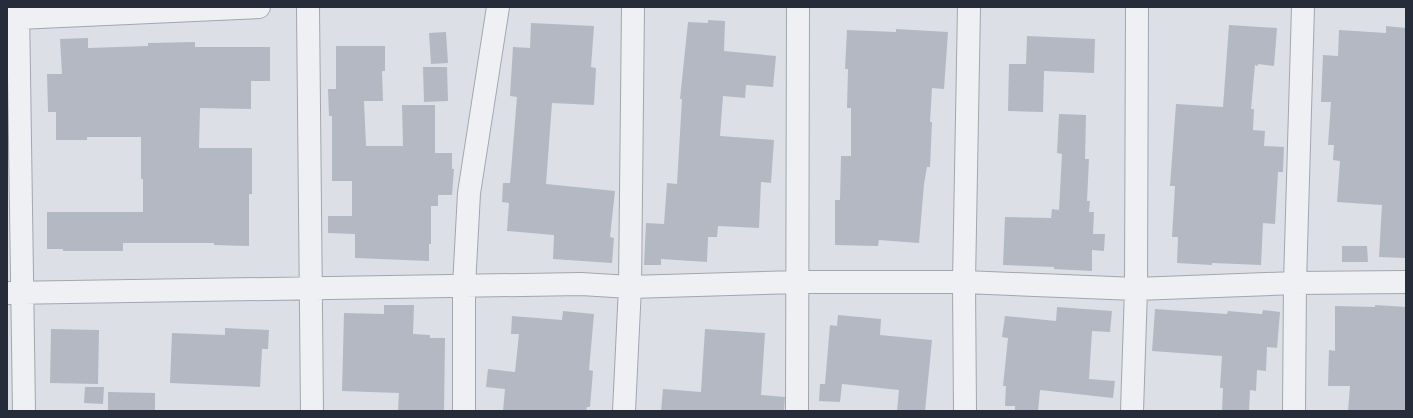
<svg xmlns="http://www.w3.org/2000/svg" width="1413" height="418" font-family="Overpass,sans-serif">
	<rect width="100%" height="100%" fill="#dddfe6"/>
	<!-- building -->
	<path fill="#b4b8c2" d="M 708,20 L 725,21 L 724,51 L 776,56 L 773,87 L 746,85 L 745,98 L 723,96 L 720,136 L 774,140 L 771,183 L 761,182 L 759,228 L 718,226 L 717,237 L 708,237 L 707,262 L 661,259 L 661,265 L 644,265 L 646,223 L 664,224 L 667,183 L 677,184 L 682,99 L 680,99 L 688,22 L 708,23 Z
		M 531,23 L 594,26 L 591,67 L 596,68 L 594,105 L 552,103 L 546,184 L 615,191 L 610,237 L 614,238 L 612,263 L 553,259 L 554,235 L 507,231 L 509,203 L 502,202 L 503,183 L 510,183 L 517,97 L 510,96 L 513,47 L 530,48 Z
		M 1229,25 L 1277,28 L 1274,66 L 1258,64 L 1258,66 L 1255,65 L 1251,109 L 1254,109 L 1253,130 L 1265,131 L 1264,146 L 1284,147 L 1283,172 L 1278,172 L 1275,224 L 1263,223 L 1261,265 L 1212,263 L 1212,265 L 1177,263 L 1178,237 L 1172,237 L 1175,186 L 1170,186 L 1176,104 L 1223,107 Z
		M 1386,26 L 1406,28 L 1406,258 L 1379,257 L 1382,205 L 1337,202 L 1340,161 L 1333,160 L 1334,145 L 1328,145 L 1331,102 L 1321,102 L 1323,55 L 1338,56 L 1339,30 L 1386,33 Z
		M 896,29 L 948,32 L 944,89 L 932,88 L 930,122 L 932,122 L 930,167 L 927,167 L 924,184 L 919,243 L 879,240 L 878,246 L 835,245 L 835,200 L 840,200 L 841,156 L 851,156 L 851,108 L 847,108 L 848,69 L 845,69 L 847,30 L 896,32 Z
		M 446,32 L 448,63 L 431,64 L 429,33 Z
		M 1027,36 L 1095,39 L 1094,73 L 1044,71 L 1043,112 L 1008,111 L 1009,64 L 1026,64 Z
		M 88,38 L 88,48 L 148,46 L 148,43 L 195,42 L 195,47 L 270,47 L 270,81 L 251,81 L 251,109 L 200,108 L 199,148 L 252,148 L 252,194 L 249,194 L 249,246 L 214,245 L 214,243 L 123,243 L 123,251 L 63,251 L 63,249 L 47,249 L 47,212 L 143,212 L 143,179 L 141,179 L 141,137 L 87,137 L 87,140 L 56,140 L 56,112 L 48,112 L 47,74 L 62,74 L 60,39 Z
		M 336,46 L 385,46 L 385,71 L 382,71 L 383,101 L 364,101 L 366,146 L 403,146 L 402,105 L 435,105 L 435,153 L 452,153 L 452,169 L 454,169 L 452,195 L 438,195 L 438,206 L 431,206 L 431,244 L 429,244 L 429,261 L 355,258 L 355,234 L 328,233 L 328,216 L 352,216 L 352,181 L 332,181 L 332,116 L 329,116 L 328,89 L 336,89 Z
		M 423,67 L 447,67 L 448,101 L 424,102 Z
		M 1059,114 L 1086,115 L 1085,159 L 1089,159 L 1087,201 L 1090,201 L 1089,212 L 1094,212 L 1093,234 L 1105,234 L 1104,251 L 1092,250 L 1092,271 L 1054,269 L 1054,267 L 1003,265 L 1005,217 L 1051,218 L 1052,209 L 1059,210 L 1062,154 L 1057,153 Z
		M 1342,246 L 1367,246 L 1368,262 L 1342,262 Z
		M 384,305 L 414,305 L 413,334 L 430,335 L 430,338 L 445,338 L 444,411 L 398,411 L 399,393 L 342,391 L 344,313 L 384,314 Z
		M 1375,305 L 1406,307 L 1406,411 L 1348,411 L 1350,386 L 1328,386 L 1329,350 L 1335,351 L 1335,306 L 1375,307 Z
		M 1057,307 L 1112,311 L 1110,332 L 1092,331 L 1089,379 L 1115,381 L 1113,398 L 1040,390 L 1038,411 L 1015,411 L 1015,406 L 1005,406 L 1006,386 L 1003,386 L 1008,338 L 1002,337 L 1005,316 L 1056,321 Z
		M 1155,309 L 1227,314 L 1228,311 L 1262,314 L 1263,310 L 1280,312 L 1277,348 L 1267,347 L 1266,371 L 1257,370 L 1256,391 L 1250,390 L 1249,411 L 1222,411 L 1223,388 L 1220,388 L 1222,356 L 1152,351 Z
		M 563,311 L 594,314 L 589,370 L 593,371 L 590,407 L 587,407 L 586,411 L 503,411 L 505,389 L 486,387 L 488,369 L 515,372 L 519,334 L 511,334 L 512,316 L 562,320 Z
		M 838,315 L 881,319 L 880,335 L 932,340 L 925,411 L 897,411 L 899,390 L 842,384 L 840,402 L 819,401 L 820,384 L 825,384 L 830,325 L 837,326 Z
		M 225,328 L 269,330 L 268,349 L 262,349 L 260,387 L 170,383 L 172,333 L 225,335 Z
		M 51,329 L 99,330 L 98,384 L 50,383 Z
		M 705,329 L 765,333 L 761,395 L 785,397 L 784,411 L 661,411 L 663,389 L 701,392 Z
		M 85,387 L 104,387 L 103,404 L 84,403 Z
		M 108,392 L 155,393 L 155,411 L 108,411 Z"/>
	<g fill="none" stroke-linecap="round" stroke-linejoin="round">
		<!-- minor casing -->
		<g stroke="#a3a6af" stroke-width="24">
			<path id="minor" d="M 18,7 L 24,411
				M 308,7 L 312,411
				M 18,18 L 259,7
				M 7,293 L 581,284 L 630,287 L 798,282 L 964,282 L 1136,289 L 1295,283 L 1406,282
				M 464,411 L 464,286 L 469,193 L 498,7
				M 624,411 L 630,287 L 633,7
				M 797,411 L 798,7
				M 965,411 L 964,282 L 969,7
				M 1132,411 L 1136,289 L 1137,7
				M 1294,411 L 1295,283 L 1303,7"/>
		</g>
		<!-- minor -->
		<use href="#minor" stroke="#eff0f4" stroke-width="22"/>
	</g>
	<!-- border -->
	<rect width="1413" height="418" fill="none" stroke="#272c3b" stroke-width="16"/>
</svg>
